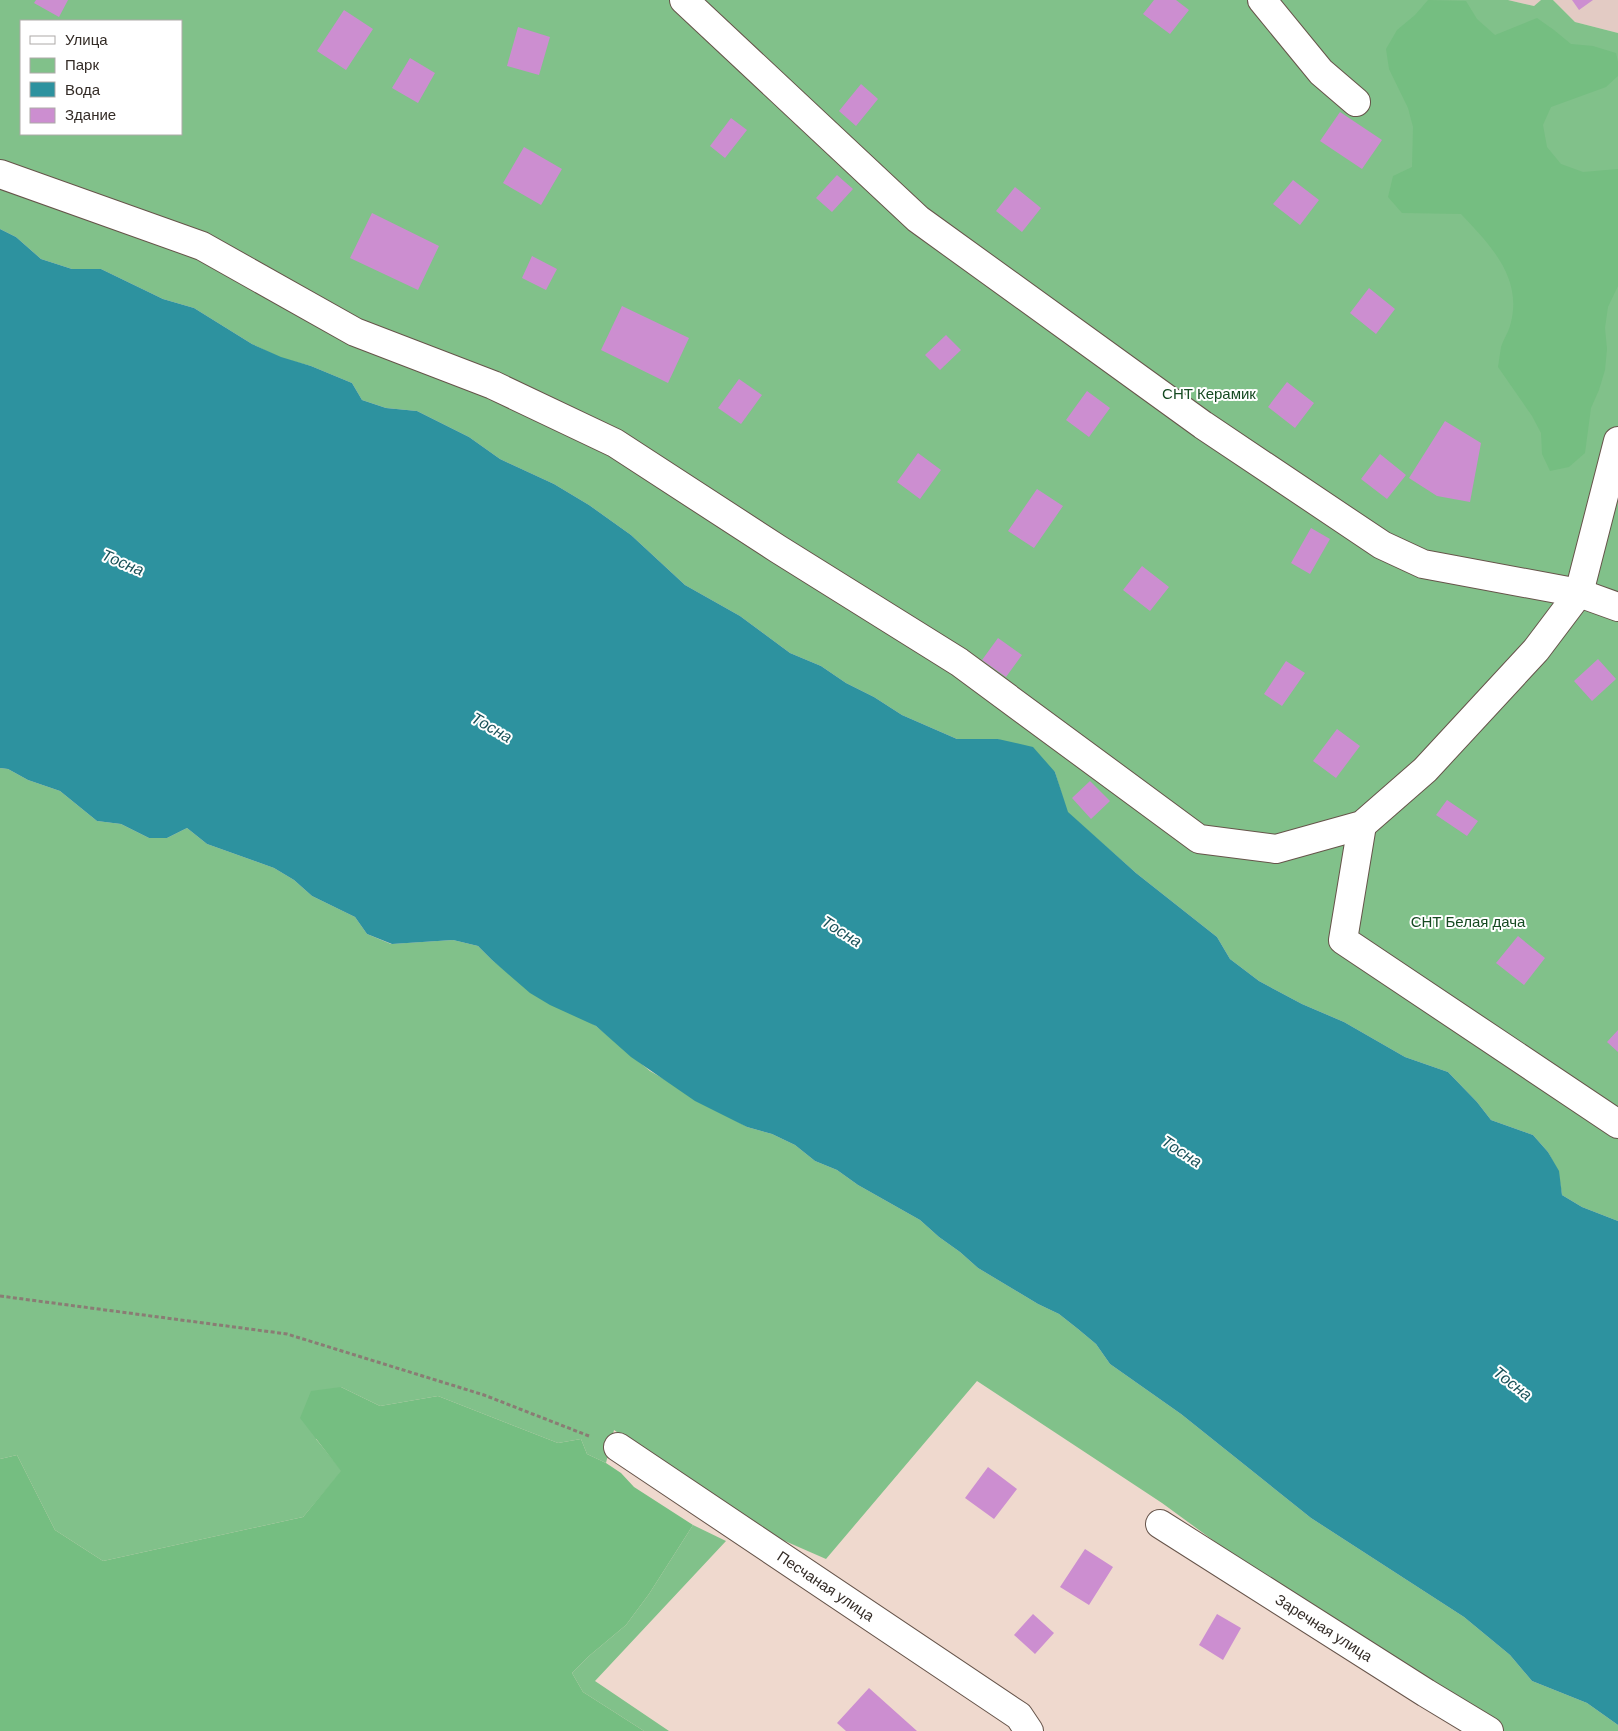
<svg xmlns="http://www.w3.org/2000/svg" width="1618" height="1731" font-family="'DM Sans',sans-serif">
	<rect width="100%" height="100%" fill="#efd9ce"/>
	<!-- industrial -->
	<path fill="#e3cbc4" d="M 1508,0 L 1541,0 L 1534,6 Z
		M 1553,0 L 1618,0 L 1618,33 L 1575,22 Z"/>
	<!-- green -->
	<path fill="#81c18a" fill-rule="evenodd" d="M 0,0 L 1508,0 L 1534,6 L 1541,0 L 1553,0 L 1575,22 L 1618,33 L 1618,1221 L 1582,1207 L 1562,1195 L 1558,1171 L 1548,1152 L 1533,1135 L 1491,1120 L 1477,1102 L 1448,1072 L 1405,1057 L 1344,1022 L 1302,1004 L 1259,981 L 1230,959 L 1217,937 L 1136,873 L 1067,812 L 1055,772 L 998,739 L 957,739 L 902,715 L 874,697 L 846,683 L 821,666 L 790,653 L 740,616 L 685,585 L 631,535 L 589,505 L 554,484 L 500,459 L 469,437 L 417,411 L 386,408 L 362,400 L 352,383 L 311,366 L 281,358 L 252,344 L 194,308 L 163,299 L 101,269 L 72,269 L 41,259 L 16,237 L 0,229 ZM 21,21 L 181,21 L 181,134 L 21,134 Z
		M 0,768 L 8,769 L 28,780 L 60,791 L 97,821 L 121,824 L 149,838 L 167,838 L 187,828 L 207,844 L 274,868 L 294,880 L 312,896 L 355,917 L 367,934 L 391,944 L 453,940 L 478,946 L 492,960 L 512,976 L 596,1026 L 650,1071 L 747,1127 L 772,1134 L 795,1145 L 815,1161 L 837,1170 L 858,1185 L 920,1220 L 939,1237 L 960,1252 L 978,1268 L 1038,1304 L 1059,1314 L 1078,1329 L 1096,1344 L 1110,1364 L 1181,1414 L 1311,1518 L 1464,1617 L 1510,1655 L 1532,1681 L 1587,1703 L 1618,1725 L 1618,1731 L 1502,1731 L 1355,1644 L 1162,1503 L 977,1381 L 826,1559 L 744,1523 L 681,1476 L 614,1430 L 606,1463 L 587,1454 L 581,1439 L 558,1443 L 438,1396 L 380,1406 L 341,1387 L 316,1439 L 342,1471 L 303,1517 L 103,1561 L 55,1530 L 17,1455 L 0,1459 Z
		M 693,1525 L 726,1541 L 595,1681 L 669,1731 L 644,1731 L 583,1692 L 572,1673 L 589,1656 L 626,1625 L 649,1594 Z"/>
	<!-- forest -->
	<path fill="#75be81" d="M 1428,0 L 1466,1 L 1477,19 L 1495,35 L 1537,18 L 1554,30 L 1571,44 L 1593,46 L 1616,53 L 1618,62 L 1618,76 L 1606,87 L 1551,107 L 1543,125 L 1547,147 L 1561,164 L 1583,172 L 1618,169 L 1618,286 L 1608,307 L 1605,328 L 1607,349 L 1605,370 L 1599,390 L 1591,408 L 1585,453 L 1569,467 L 1550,471 L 1542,454 L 1541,433 L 1532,416 L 1498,367 C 1499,360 1500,354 1501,347 C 1503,340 1508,333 1510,326 C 1524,278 1490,245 1461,214 L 1402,213 L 1388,197 L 1393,176 L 1412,167 L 1413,127 L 1408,108 L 1389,69 L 1386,49 L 1397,30 L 1415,15 Z
		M 341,1387 L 380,1406 L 438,1396 L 558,1443 L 581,1439 L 587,1454 L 606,1463 L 621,1473 L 634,1487 L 693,1525 L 649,1594 L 626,1625 L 589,1656 L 572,1673 L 583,1692 L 644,1731 L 0,1731 L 0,1459 L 17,1455 L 55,1530 L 103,1561 L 303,1517 L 341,1471 L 300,1418 L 311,1391 Z"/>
	<!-- water -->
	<path fill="#2d929f" d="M 0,229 L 16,237 L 41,259 L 72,269 L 101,269 L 163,299 L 194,308 L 252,344 L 281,357 L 311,366 L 352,383 L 362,400 L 386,408 L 417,411 L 469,437 L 500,459 L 554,484 L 589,505 L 631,535 L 685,585 L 740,616 L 790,653 L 821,666 L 846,683 L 874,697 L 902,715 L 957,739 L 998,739 L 1033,747 L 1055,772 L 1068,812 L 1136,873 L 1217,937 L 1230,959 L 1259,981 L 1302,1004 L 1344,1022 L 1405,1057 L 1448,1072 L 1477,1102 L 1491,1120 L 1533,1135 L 1548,1152 L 1559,1171 L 1562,1195 L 1582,1207 L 1618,1221 L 1618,1725 L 1587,1703 L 1532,1681 L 1510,1655 L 1464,1617 L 1311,1518 L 1181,1414 L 1110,1364 L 1096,1344 L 1078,1329 L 1059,1314 L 1038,1304 L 978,1268 L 960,1252 L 939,1237 L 920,1220 L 858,1185 L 837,1170 L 815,1161 L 795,1145 L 772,1134 L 747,1127 L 695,1101 L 631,1057 L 596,1026 L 550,1005 L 530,993 L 492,960 L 478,946 L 453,940 L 392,944 L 367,934 L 355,917 L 312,896 L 294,880 L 274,868 L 207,844 L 187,828 L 167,838 L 149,838 L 121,824 L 97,821 L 60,791 L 28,780 L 8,769 L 0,768 Z"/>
	<!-- building -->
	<path fill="#cc8ed0" d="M 36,0 L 68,0 L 59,17 L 34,3 Z
		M 1154,0 L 1176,0 L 1189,10 L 1170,34 L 1143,14 Z
		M 1572,0 L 1593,0 L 1579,10 Z
		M 344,10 L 373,29 L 346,70 L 317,51 Z
		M 518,27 L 550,37 L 539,75 L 507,66 Z
		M 410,58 L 435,73 L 418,103 L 392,88 Z
		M 861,84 L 878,99 L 856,126 L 839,111 Z
		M 1340,112 L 1382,140 L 1362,169 L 1320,141 Z
		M 731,118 L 747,130 L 725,158 L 710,146 Z
		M 524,147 L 562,169 L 541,205 L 503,183 Z
		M 837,175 L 853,189 L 832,212 L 816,198 Z
		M 1293,180 L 1319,200 L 1300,225 L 1273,204 Z
		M 1015,187 L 1041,208 L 1022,232 L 996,211 Z
		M 372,213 L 439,246 L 418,290 L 350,258 Z
		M 532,256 L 557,269 L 546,290 L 522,278 Z
		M 1369,288 L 1395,309 L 1376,334 L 1350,313 Z
		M 622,306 L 689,338 L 668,383 L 601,350 Z
		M 946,335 L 961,350 L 940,370 L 925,355 Z
		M 739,379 L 762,395 L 741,424 L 718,408 Z
		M 1287,382 L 1314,403 L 1295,428 L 1268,407 Z
		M 1087,391 L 1110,408 L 1089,437 L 1066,420 Z
		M 1445,421 L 1481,443 L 1470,502 L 1437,496 L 1409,478 Z
		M 918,453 L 941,470 L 920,499 L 897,482 Z
		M 1380,454 L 1406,475 L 1387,499 L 1361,479 Z
		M 1037,489 L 1063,506 L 1034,548 L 1008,531 Z
		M 1311,528 L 1330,539 L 1310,574 L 1291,563 Z
		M 1142,566 L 1169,587 L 1150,611 L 1123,590 Z
		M 998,638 L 1022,655 L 1006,677 L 982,660 Z
		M 1598,659 L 1616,679 L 1592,701 L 1574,681 Z
		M 1286,661 L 1305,673 L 1282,706 L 1264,694 Z
		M 1337,729 L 1360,746 L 1336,778 L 1313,761 Z
		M 1090,781 L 1110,801 L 1091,819 L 1072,798 Z
		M 1447,800 L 1478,821 L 1467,836 L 1436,815 Z
		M 1518,936 L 1545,958 L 1524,985 L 1496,963 Z
		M 1618,1030 L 1618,1052 L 1607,1042 Z
		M 988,1467 L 1017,1489 L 994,1519 L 965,1498 Z
		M 1085,1549 L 1113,1567 L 1089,1605 L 1060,1587 Z
		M 1033,1614 L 1054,1633 L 1035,1654 L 1014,1635 Z
		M 1217,1614 L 1241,1628 L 1223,1660 L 1199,1645 Z
		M 869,1688 L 917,1731 L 846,1731 L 837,1723 Z"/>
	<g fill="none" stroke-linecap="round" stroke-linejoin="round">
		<!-- minor casing -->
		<g stroke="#66544a" stroke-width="30">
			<g id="minor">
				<path d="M 684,0 L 918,219 L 1203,425 L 1382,545 L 1423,564 L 1579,593 L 1618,607"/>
				<path d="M 1262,0 L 1321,72 L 1356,102"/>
				<path d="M 0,174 L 202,246 L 355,332 L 493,385 L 615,443 L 778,549 L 959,662 L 1199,839 L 1276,849 L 1362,825 L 1425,770 L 1536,650 L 1579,593 L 1618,441"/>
				<path d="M 1362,825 L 1343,940 L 1618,1124"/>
				<path id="s1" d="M 618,1447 L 1019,1716 L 1029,1731"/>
				<path id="s2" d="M 1160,1524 L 1426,1693 L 1489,1731"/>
			</g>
		</g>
		<!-- path -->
		<path stroke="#8a7c74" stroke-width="3" stroke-dasharray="4 2.5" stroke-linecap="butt" d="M 0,1296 L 287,1334 L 484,1395 L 589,1436"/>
		<!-- minor -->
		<use href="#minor" stroke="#fff" stroke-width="28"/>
	</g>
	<g text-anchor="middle" stroke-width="4" stroke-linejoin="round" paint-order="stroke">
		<!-- park labels -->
		<g font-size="15" fill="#164a22" stroke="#fff">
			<text x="1209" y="399">СНТ Керамик</text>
			<text x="1468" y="927">СНТ Белая дача</text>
		</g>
		<!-- street labels -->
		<g font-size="15" fill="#332b26" stroke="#fff">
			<text dy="5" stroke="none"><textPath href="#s1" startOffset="250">Песчаная улица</textPath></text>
			<text dy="5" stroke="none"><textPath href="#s2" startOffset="194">Заречная улица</textPath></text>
		</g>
		<!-- water labels -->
		<g font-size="16" font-style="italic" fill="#1a5259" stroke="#fff">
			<text transform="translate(123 562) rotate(23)" y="6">Тосна</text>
			<text transform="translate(492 727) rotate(30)" y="6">Тосна</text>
			<text transform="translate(842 931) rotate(32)" y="6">Тосна</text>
			<text transform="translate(1182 1151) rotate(33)" y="6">Тосна</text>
			<text transform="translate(1513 1383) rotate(38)" y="6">Тосна</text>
		</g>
	</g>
	<!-- legend -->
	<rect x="20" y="20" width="162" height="115" fill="#ffffff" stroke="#adaaa8"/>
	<rect x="30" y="36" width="25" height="8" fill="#ffffff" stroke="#adaaa8"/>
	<text x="65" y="45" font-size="15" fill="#332b26">Улица</text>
	<rect x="30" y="58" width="25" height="15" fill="#81c18a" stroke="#adaaa8"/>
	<text x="65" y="70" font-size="15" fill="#332b26">Парк</text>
	<rect x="30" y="82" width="25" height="15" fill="#2d929f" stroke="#adaaa8"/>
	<text x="65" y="95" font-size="15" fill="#332b26">Вода</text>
	<rect x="30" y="108" width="25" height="15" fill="#cc8ed0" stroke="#adaaa8"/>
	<text x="65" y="120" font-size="15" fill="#332b26">Здание</text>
</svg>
